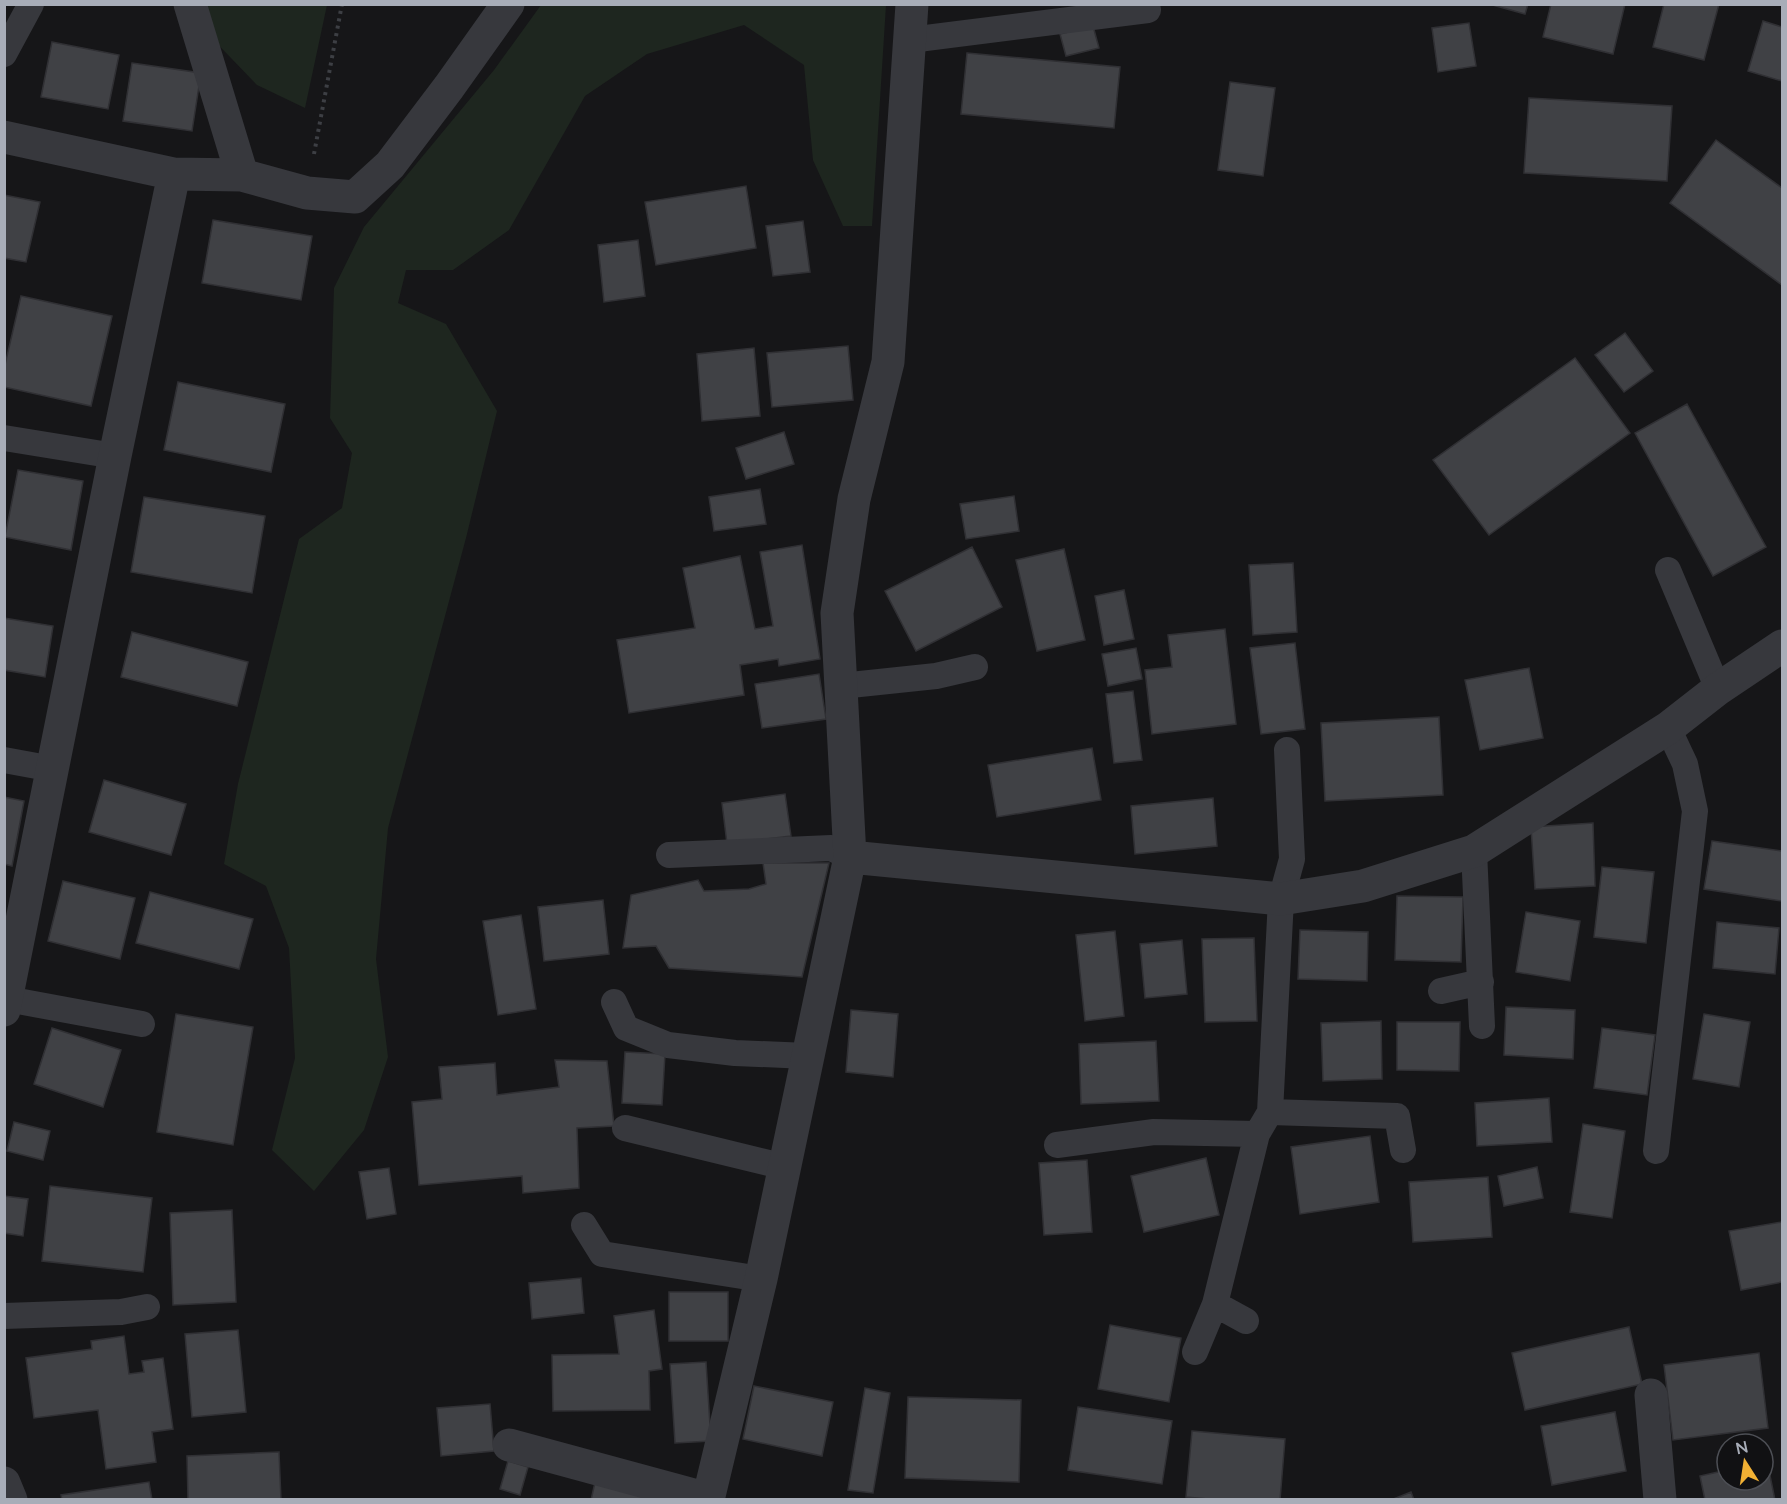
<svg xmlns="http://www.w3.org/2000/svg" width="1787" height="1504" font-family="Lato,sans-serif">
	<rect width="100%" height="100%" fill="#161618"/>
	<!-- green -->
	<path fill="#1e261f" d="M 180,5 L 327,5 L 305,108 L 257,85 Z
		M 541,5 L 886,5 L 872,226 L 843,226 L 813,160 L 804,65 L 744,25 L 647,54 L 585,96 L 509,230 L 453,270 L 406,270 L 398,303 L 446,324 L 497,411 L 466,538 L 388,828 L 376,959 L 388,1057 L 364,1130 L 314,1191 L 272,1150 L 295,1058 L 289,948 L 266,886 L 224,864 L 238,784 L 299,539 L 342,508 L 352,453 L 330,418 L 334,288 L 364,227 L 494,70 Z"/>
	<!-- building -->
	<path fill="#404145" stroke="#303034" stroke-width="1.5" d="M 1489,4 L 1528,4 L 1525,14 Z
		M 1551,4 L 1625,4 L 1613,54 L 1543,37 Z
		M 1664,4 L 1719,4 L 1704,60 L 1653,47 Z
		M 1763,21 L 1782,27 L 1782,81 L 1748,71 Z
		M 1469,23 L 1476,66 L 1438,72 L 1432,28 Z
		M 1093,26 L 1099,48 L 1066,56 L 1060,34 Z
		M 52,42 L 119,55 L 108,109 L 41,97 Z
		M 967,53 L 1120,67 L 1114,128 L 961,114 Z
		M 132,63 L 201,73 L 192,131 L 123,121 Z
		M 1230,82 L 1275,88 L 1263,176 L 1218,170 Z
		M 1529,98 L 1672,106 L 1667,181 L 1524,173 Z
		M 1716,140 L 1782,188 L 1782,285 L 1670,203 Z
		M 746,186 L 756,248 L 656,265 L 645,202 Z
		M 4,195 L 40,202 L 26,262 L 4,258 Z
		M 213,220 L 312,236 L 301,300 L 202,283 Z
		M 803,221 L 810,272 L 773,276 L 766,226 Z
		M 638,240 L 645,296 L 604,302 L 598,245 Z
		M 21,296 L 112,316 L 91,406 L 4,387 L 4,369 Z
		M 1625,333 L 1653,371 L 1624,392 L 1595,355 Z
		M 848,346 L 853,400 L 772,407 L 767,353 Z
		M 754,348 L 760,416 L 702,421 L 697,354 Z
		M 1575,358 L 1630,433 L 1489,535 L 1433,460 Z
		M 178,382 L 285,404 L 271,472 L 164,450 Z
		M 1687,404 L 1766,547 L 1713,576 L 1635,433 Z
		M 784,432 L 794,464 L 746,479 L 736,448 Z
		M 18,470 L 83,481 L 71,550 L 5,537 Z
		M 760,489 L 766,524 L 714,531 L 709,497 Z
		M 1014,496 L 1019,531 L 966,539 L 960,504 Z
		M 144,497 L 265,516 L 252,593 L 131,572 Z
		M 802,545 L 820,659 L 779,666 L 778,659 L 740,665 L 744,695 L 629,713 L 617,640 L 695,628 L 683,568 L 740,556 L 755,629 L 773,626 L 760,552 Z
		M 972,547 L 1002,607 L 916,651 L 885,591 Z
		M 1064,549 L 1085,640 L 1037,651 L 1016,560 Z
		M 1293,563 L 1297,632 L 1253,635 L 1249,565 Z
		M 1124,590 L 1134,639 L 1104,645 L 1095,596 Z
		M 4,618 L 53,626 L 45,677 L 4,670 Z
		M 1225,629 L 1236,724 L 1152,734 L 1145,670 L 1172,667 L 1168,635 Z
		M 132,632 L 248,662 L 237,706 L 121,677 Z
		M 1295,643 L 1305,729 L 1261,734 L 1250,648 Z
		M 1136,648 L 1142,679 L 1108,686 L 1102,654 Z
		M 1529,668 L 1543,738 L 1480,750 L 1465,680 Z
		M 819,674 L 826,719 L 762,728 L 755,684 Z
		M 1133,691 L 1142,760 L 1114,763 L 1106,694 Z
		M 1439,717 L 1443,795 L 1325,801 L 1321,723 Z
		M 1092,748 L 1101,800 L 997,817 L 988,765 Z
		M 104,780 L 186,804 L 171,855 L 89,832 Z
		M 785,794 L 791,836 L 727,844 L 722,803 Z
		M 4,797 L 24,801 L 12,866 L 4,864 Z
		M 1213,798 L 1217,846 L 1135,854 L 1131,806 Z
		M 1593,823 L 1595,886 L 1535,889 L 1531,827 Z
		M 1712,841 L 1782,851 L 1782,901 L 1704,889 Z
		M 763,863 L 829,863 L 802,977 L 669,968 L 656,946 L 623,948 L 631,895 L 698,880 L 704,891 L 749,889 L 766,884 Z
		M 1602,867 L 1654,872 L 1646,943 L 1594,937 Z
		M 63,881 L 135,898 L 120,959 L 48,941 Z
		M 150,892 L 253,919 L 239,969 L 136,943 Z
		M 1397,896 L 1463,897 L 1461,962 L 1395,960 Z
		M 603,900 L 609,954 L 544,961 L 538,907 Z
		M 1526,912 L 1580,921 L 1570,981 L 1516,972 Z
		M 521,915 L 536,1009 L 498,1015 L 483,921 Z
		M 1717,922 L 1779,928 L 1775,974 L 1713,968 Z
		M 1300,930 L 1368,932 L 1367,981 L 1298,979 Z
		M 1115,931 L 1124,1016 L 1085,1021 L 1076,935 Z
		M 1254,938 L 1257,1021 L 1205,1022 L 1202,939 Z
		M 1182,940 L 1187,994 L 1145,998 L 1140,944 Z
		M 1506,1007 L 1575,1010 L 1573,1059 L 1504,1055 Z
		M 851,1010 L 898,1014 L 893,1077 L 846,1072 Z
		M 176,1014 L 253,1027 L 233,1145 L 157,1132 Z
		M 1704,1014 L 1750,1022 L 1739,1087 L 1693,1079 Z
		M 1381,1021 L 1382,1079 L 1323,1081 L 1321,1023 Z
		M 1397,1022 L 1460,1022 L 1459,1071 L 1397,1070 Z
		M 52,1028 L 121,1050 L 103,1107 L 34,1084 Z
		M 1602,1028 L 1655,1035 L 1647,1095 L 1594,1088 Z
		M 1156,1041 L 1159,1101 L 1081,1104 L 1079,1044 Z
		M 625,1052 L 665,1054 L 662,1105 L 622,1103 Z
		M 555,1060 L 607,1061 L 614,1126 L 577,1128 L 579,1188 L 523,1193 L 522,1176 L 419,1185 L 412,1102 L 442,1099 L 439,1067 L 495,1063 L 497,1095 L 559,1087 Z
		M 1549,1098 L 1552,1142 L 1477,1146 L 1475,1103 Z
		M 14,1122 L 50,1131 L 43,1160 L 7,1151 Z
		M 1583,1124 L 1625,1131 L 1612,1218 L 1570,1212 Z
		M 1370,1136 L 1379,1202 L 1300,1214 L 1291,1147 Z
		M 1206,1158 L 1219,1215 L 1144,1232 L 1131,1176 Z
		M 1087,1160 L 1092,1232 L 1044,1235 L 1039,1163 Z
		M 1537,1167 L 1543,1198 L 1504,1206 L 1498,1176 Z
		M 389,1168 L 396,1214 L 367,1219 L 359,1172 Z
		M 1488,1177 L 1492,1237 L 1413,1242 L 1409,1182 Z
		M 50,1186 L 152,1198 L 143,1272 L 42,1261 Z
		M 4,1196 L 28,1199 L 23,1236 L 4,1233 Z
		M 232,1210 L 236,1302 L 173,1305 L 170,1213 Z
		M 1782,1222 L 1782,1282 L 1741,1290 L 1729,1231 Z
		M 581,1278 L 584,1313 L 532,1319 L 529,1283 Z
		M 669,1292 L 728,1292 L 728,1341 L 669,1341 Z
		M 654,1310 L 662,1369 L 649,1371 L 650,1410 L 553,1411 L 552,1355 L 619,1354 L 614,1316 Z
		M 1110,1325 L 1181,1338 L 1169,1402 L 1098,1389 Z
		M 1629,1327 L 1642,1384 L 1525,1410 L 1512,1353 Z
		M 238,1330 L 246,1412 L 192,1417 L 185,1334 Z
		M 124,1336 L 129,1374 L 144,1372 L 142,1361 L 163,1358 L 173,1429 L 152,1432 L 156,1462 L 106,1469 L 98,1410 L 34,1418 L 26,1358 L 92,1349 L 91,1341 Z
		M 1759,1353 L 1768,1428 L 1673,1440 L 1664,1365 Z
		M 706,1362 L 711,1441 L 675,1443 L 670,1364 Z
		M 754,1386 L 833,1402 L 822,1456 L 743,1439 Z
		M 865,1388 L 890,1393 L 873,1493 L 848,1490 Z
		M 908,1397 L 1021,1400 L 1019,1482 L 905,1478 Z
		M 490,1404 L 494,1451 L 441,1456 L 437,1408 Z
		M 1078,1407 L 1172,1421 L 1162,1484 L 1068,1470 Z
		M 1615,1412 L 1626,1471 L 1552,1485 L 1541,1426 Z
		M 1192,1431 L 1285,1439 L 1280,1500 L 1220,1500 L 1186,1497 Z
		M 279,1452 L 281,1500 L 188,1500 L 187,1456 Z
		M 508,1461 L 528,1467 L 520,1495 L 500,1489 Z
		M 1767,1461 L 1775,1500 L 1705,1500 L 1700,1476 L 1727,1470 L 1727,1480 L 1763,1480 L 1763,1462 Z
		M 596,1478 L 680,1500 L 591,1500 Z
		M 149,1482 L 152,1500 L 62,1500 L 61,1495 Z
		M 1411,1492 L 1414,1500 L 1391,1500 Z"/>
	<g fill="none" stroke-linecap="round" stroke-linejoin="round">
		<!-- path -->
		<path stroke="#3d3f44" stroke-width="4" stroke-dasharray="3 4.5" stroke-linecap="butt" d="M 314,154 L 342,4"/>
		<!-- service -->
		<path stroke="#37383d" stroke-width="26" d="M 910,40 L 1148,10
			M 4,54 L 31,4
			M 4,438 L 115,456
			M 1668,570 L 1718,689
			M 841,686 L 936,676 L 975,667
			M 4,760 L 53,769
			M 1474,851 L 1482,1026
			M 669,855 L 831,848 L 850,857
			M 1441,991 L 1481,982
			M 7,999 L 142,1024
			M 614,1002 L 626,1028 L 668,1045 L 735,1053 L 808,1056
			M 1270,1112 L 1397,1116 L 1403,1150
			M 625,1128 L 785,1167
			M 1057,1145 L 1154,1132 L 1257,1134
			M 1656,1151 L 1695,811 L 1685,764 L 1668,728
			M 584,1225 L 602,1254 L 761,1279
			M 1215,1304 L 1246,1321
			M 4,1316 L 121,1312 L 147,1307
			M 1195,1352 L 1215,1304 L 1257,1134 L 1270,1112 L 1281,899 L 1292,859 L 1287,750"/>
		<!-- minor -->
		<path stroke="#37383d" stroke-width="33" d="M 190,4 L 242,175
			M 4,137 L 174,174 L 242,175 L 307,193 L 355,197 L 390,165 L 449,87 L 508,4
			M 850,857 L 1281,899 L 1363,886 L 1474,851 L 1668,728 L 1718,689 L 1782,646
			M 4,1010 L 115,456 L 174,174
			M 1651,1395 L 1660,1500
			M 509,1445 L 708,1499
			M 4,1483 L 11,1500
			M 708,1500 L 761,1279 L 850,857 L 837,613 L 854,499 L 888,362 L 912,4"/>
	</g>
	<!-- border -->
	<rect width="1787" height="1504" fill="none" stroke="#a8adb8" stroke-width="12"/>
	<!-- north arrow -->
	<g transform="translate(1745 1462) rotate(348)"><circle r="28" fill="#111113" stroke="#4d4f55" stroke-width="1.5"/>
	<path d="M0-4.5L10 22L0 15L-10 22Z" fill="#f2b134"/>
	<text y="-9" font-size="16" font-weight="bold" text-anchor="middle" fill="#a8adb8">N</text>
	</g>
</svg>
